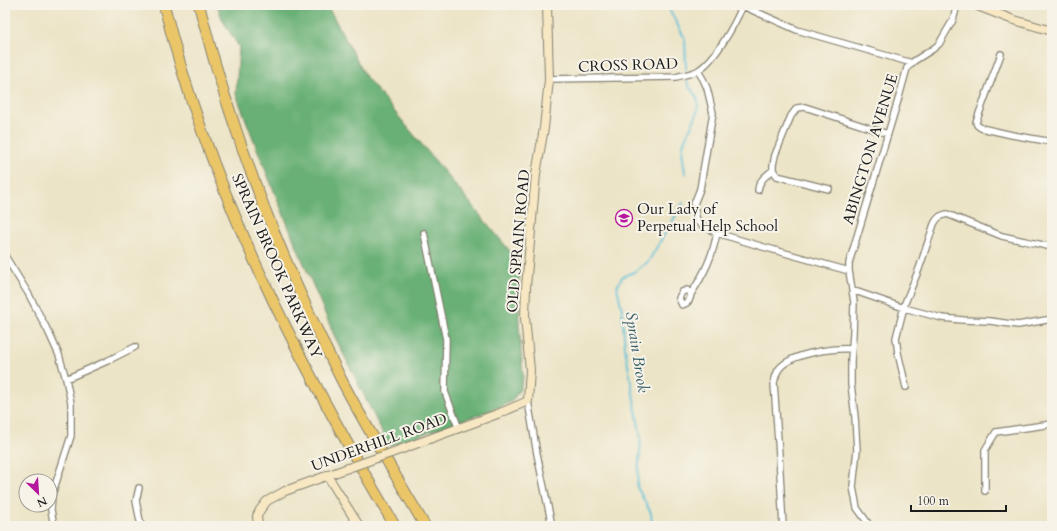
<svg xmlns="http://www.w3.org/2000/svg" width="1057" height="531" font-family="Cardo,serif">
	<rect width="100%" height="100%" fill="#f7f3e8"/>
	<filter id="ink" filterUnits="userSpaceOnUse"><feTurbulence type="fractalNoise" baseFrequency=".025" numOctaves="2"/><feDisplacementMap in="SourceGraphic" scale="8" xChannelSelector="R" yChannelSelector="G"/><feConvolveMatrix kernelMatrix="1 2 1 2 8 2 1 2 1" color-interpolation-filters="sRGB"/></filter>
	<filter id="wash" filterUnits="userSpaceOnUse"><feTurbulence type="fractalNoise" baseFrequency=".012" numOctaves="4" result="noise"/><feDisplacementMap in="SourceGraphic" scale="16" xChannelSelector="R" yChannelSelector="G"/><feGaussianBlur stdDeviation="0.9" result="paint"/><feColorMatrix in="noise" values="0 0 0 0 0 0 0 0 0 0 0 0 0 0 0 0 0 1.4 0 .05"/><feComposite in="paint" operator="in"/></filter>
	<g filter="url(#wash)">
		<rect width="100%" height="100%" fill="#ece4c6"/>
		<!-- forest -->
		<path fill="#69b076" stroke="#426649" d="M 217,5 L 327,5 L 366,77 L 519,262 L 519,325 L 523,377 L 520,389 L 512,401 L 500,407 L 389,446 L 334,335 L 296,245 L 261,159 L 236,94 L 239,47 L 223,21 Z"/>
		<g fill="none" stroke-linecap="round" stroke-linejoin="round">
			<!-- stream -->
			<path stroke="#59bed7" stroke-width="2" d="M 667,5 L 685,39 L 686,69
				M 685,174 C 685,168 681,153 683,146 C 686,132 699,118 698,103 C 698,93 688,90 687,81
				M 652,526 L 651,513 L 637,487 L 641,439 L 625,348 L 622,310 L 617,287 L 622,277 L 634,272 L 648,262 L 683,203"/>
		</g>
	</g>
	<g filter="url(#ink)">
		<g fill="none" stroke-linecap="round" stroke-linejoin="round">
			<!-- street casing -->
			<g stroke="#848071" stroke-width="8">
				<path id="street" d="M 743,6 L 797,30 L 912,63
					M 1001,54 L 976,122 L 977,125 L 981,128 L 1012,135 L 1052,142
					M 698,71 L 703,79 L 707,88 L 713,113 L 700,189 L 694,204 L 696,217 L 698,222 L 703,226 L 717,233 L 760,246 L 849,271
					M 549,79 L 676,77 C 683,75 691,74 697,71 C 715,61 735,24 743,5
					M 829,189 L 777,176 L 773,170 L 773,165 L 775,155 L 791,116 L 797,108 L 805,107 L 888,134
					M 758,190 C 759,180 766,176 773,170
					M 424,233 L 446,339 L 445,392 L 459,429
					M 5,256 L 28,293 L 49,333 L 59,355 L 66,379 L 71,403 L 71,436 L 52,495 L 51,510 L 54,526
					M 687,290 L 691,294 C 690,300 689,303 682,305 L 679,298 L 682,292 Z
					M 852,290 L 904,308 L 942,318 L 963,320 L 990,321 L 1018,325 L 1052,319
					M 691,294 C 705,272 712,258 717,233
					M 66,379 L 107,361 L 135,347
					M 906,387 L 898,353 L 896,338 L 905,303 L 919,269 L 934,224 C 937,218 939,216 947,214 L 1002,236 L 1052,247
					M 528,401 L 537,454 L 552,526
					M 139,488 L 136,501 L 141,526
					M 985,491 L 985,450 L 996,432 L 1052,424
					M 783,526 L 779,455 L 774,383 C 775,379 776,373 779,369 C 791,353 833,348 852,349
					M 870,526 L 857,508 L 853,487 L 857,450 L 855,417 L 851,384 L 851,360 L 853,334 L 854,302 L 849,271 L 849,263 L 899,97 L 907,68 L 914,61 L 933,49 L 939,44 L 953,20 L 957,5"/>
			</g>
			<!-- secondary casing -->
			<g stroke="#848071" stroke-width="10">
				<path id="secondary" d="M 975,5 L 1011,19 L 1052,31
					M 391,453 L 500,413 L 528,401 L 530,370 L 525,317 L 526,287 L 536,174 L 544,128 L 549,79 L 547,5
					M 327,475 L 359,526
					M 258,526 L 257,516 L 260,510 L 267,501 L 285,491 L 348,468"/>
			</g>
			<!-- highway casing -->
			<g stroke="#848071" stroke-width="12">
				<path id="highway" d="M 164,5 C 210,191 298,362 395,526
					M 199,5 C 232,135 281,260 341,379 C 367,429 397,477 425,526"/>
			</g>
			<!-- street -->
			<use href="#street" stroke="#fff" stroke-width="5.5"/>
			<!-- secondary -->
			<use href="#secondary" stroke="#f7e8c3" stroke-width="8"/>
			<!-- highway -->
			<use href="#highway" stroke="#ebc669" stroke-width="10"/>
			<!-- secondary-bridge casing -->
			<g stroke="#848071" stroke-width="10" stroke-linecap="butt">
				<path id="secondary-bridge" d="M 348,468 L 391,453"/>
			</g>
			<!-- secondary-bridge -->
			<use href="#secondary-bridge" stroke="#f7e8c3" stroke-width="8"/>
		</g>
	</g>
	<!-- icons -->
	<defs>
		<g id="school-ring" transform="scale(0.9)"><circle r="9.5" fill="#f7f3e8" stroke="#b5179e" stroke-width="1.5"/><path d="M0-5L7-2L0 1L-7-2ZM-4 1L0 2.5L4 1V4Q0 6-4 4Z" fill="#b5179e"/></g>
	</defs>
	<g fill-rule="evenodd">
		<use href="#school-ring" x="624" y="218"/>
	</g>
	<g text-anchor="middle" stroke-width="4" stroke-linejoin="round" paint-order="stroke">
		<!-- street labels -->
		<g font-size="15" fill="#1c1c1c" stroke="#f7f3e8">
			<text transform="translate(628 65) rotate(-2)" y="5">CROSS ROAD</text>
			<text transform="translate(870 149) rotate(-73)" y="5">ABINGTON AVENUE</text>
			<text transform="translate(518 241) rotate(-85)" y="5">OLD SPRAIN ROAD</text>
			<text transform="translate(277 266) rotate(66)" y="5">SPRAIN BROOK PARKWAY</text>
			<text transform="translate(379 442) rotate(-20)" y="5">UNDERHILL ROAD</text>
		</g>
		<!-- poi labels -->
		<g font-size="15" fill="#1c1c1c" stroke="#f7f3e8" text-anchor="start">
			<text x="637" y="214">Our Lady of<tspan x="637" dy="17">Perpetual Help School</tspan></text>
		</g>
		<!-- water labels -->
		<g font-size="16" font-style="italic" fill="#345d67" stroke="#f7f3e8">
			<text transform="translate(638 352) rotate(81)" y="6">Sprain Brook</text>
		</g>
	</g>
	<!-- margin -->
	<rect width="1057" height="531" fill="none" stroke="#f7f3e8" stroke-width="20"/>
	<!-- north arrow -->
	<g transform="translate(38 493) rotate(155)"><circle r="19" fill="#f7f3e8" stroke="#9f9d96"/>
	<path d="M0-3L7 15L0 10L-7 15Z" fill="#b5179e"/>
	<text y="-6" font-size="11" font-weight="bold" text-anchor="middle" fill="#1c1c1c">N</text>
	</g>
	<!-- scale -->
	<path d="M911 505v6h95v-6" fill="none" stroke="#1c1c1c" stroke-width="2"/>
	<text x="917" y="505" font-size="12" fill="#1c1c1c" stroke="#f7f3e8" stroke-width="3" paint-order="stroke">100 m</text>
</svg>
